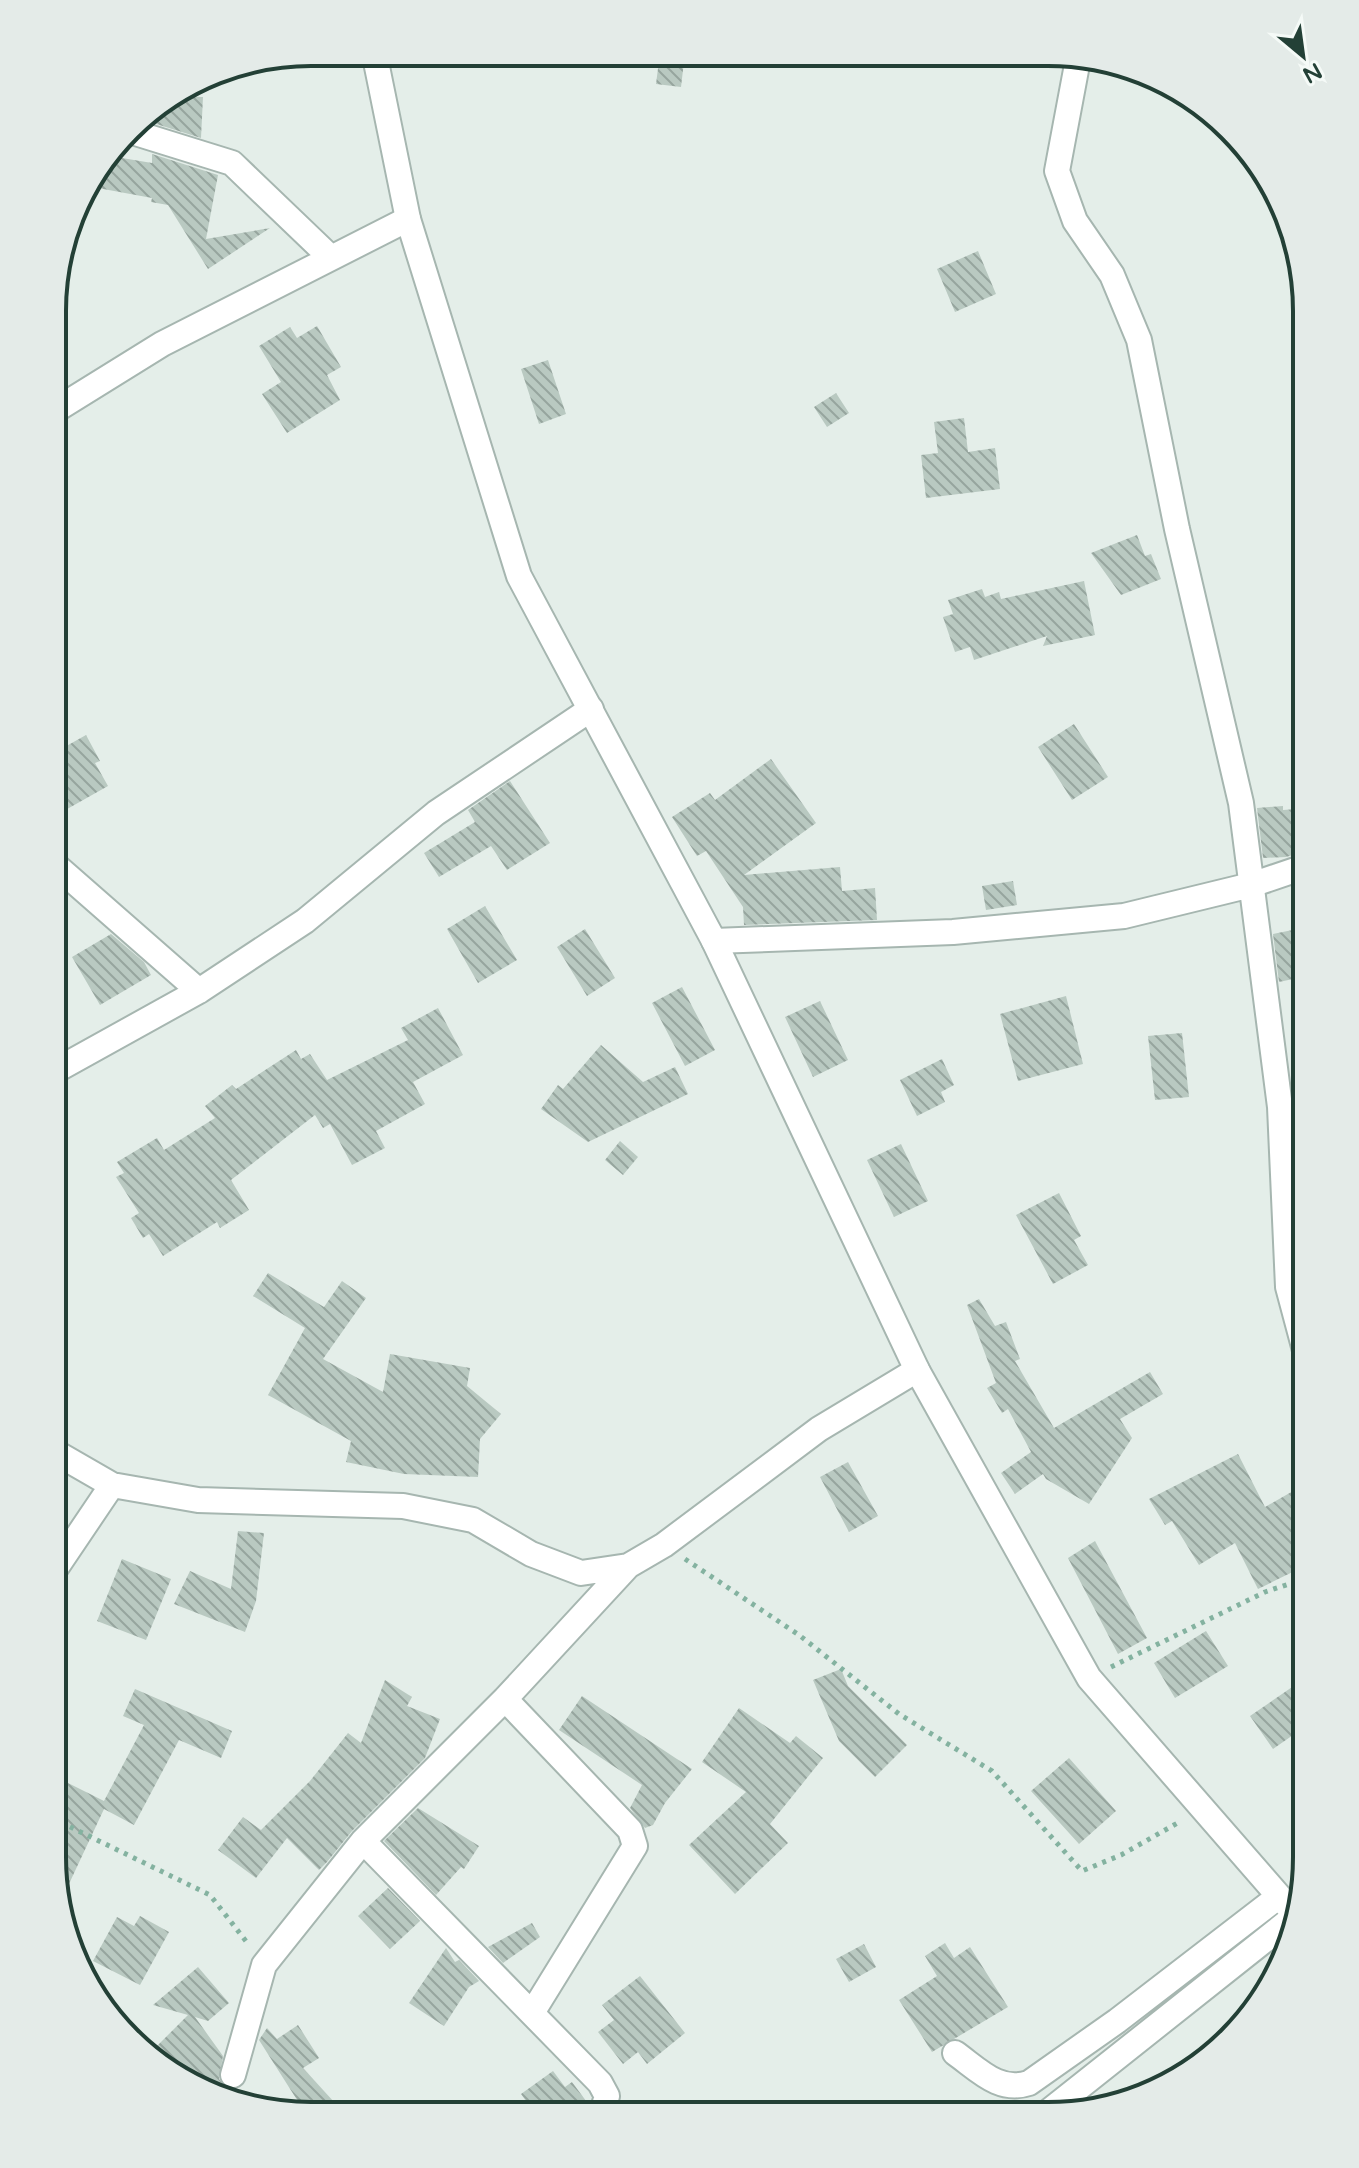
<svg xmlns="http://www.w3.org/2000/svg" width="1359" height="2168" font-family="'Varela Round',sans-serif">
	<defs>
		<pattern id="building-back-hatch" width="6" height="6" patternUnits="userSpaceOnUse" patternTransform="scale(2)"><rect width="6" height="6" fill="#b9c9c1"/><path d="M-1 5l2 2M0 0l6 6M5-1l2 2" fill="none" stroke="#96a59e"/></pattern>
	</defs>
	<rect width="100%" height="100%" fill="#e4eee9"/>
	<!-- building -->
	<path fill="url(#building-back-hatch)" d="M 660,53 L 685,53 L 681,87 L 656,84 Z
		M 173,96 L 203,97 L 201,138 L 153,123 L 154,108 Z
		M 152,154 L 218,175 L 206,239 L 270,228 L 208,269 L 168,205 L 151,202 L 152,198 L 87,186 L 110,156 L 152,163 Z
		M 978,251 L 996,294 L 955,312 L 937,269 Z
		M 317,326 L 341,367 L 327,375 L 340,400 L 287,433 L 262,394 L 281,382 L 259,346 L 290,327 L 297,338 Z
		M 548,360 L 566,414 L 539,424 L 521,369 Z
		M 836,393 L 849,413 L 827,427 L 814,407 Z
		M 964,418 L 968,452 L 995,448 L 1000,489 L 926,498 L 921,455 L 938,453 L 934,422 Z
		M 1137,535 L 1145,556 L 1151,554 L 1161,579 L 1121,595 L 1091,553 Z
		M 1084,581 L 1095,635 L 1043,646 L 1047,636 L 974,660 L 970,647 L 955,652 L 943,617 L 953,614 L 948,600 L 982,589 L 985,597 L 999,592 L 1001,599 Z
		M 1074,724 L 1108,777 L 1072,800 L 1038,747 Z
		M 86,735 L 100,761 L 95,763 L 108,786 L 53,817 L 54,753 Z
		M 771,759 L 816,823 L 744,875 L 840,867 L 842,891 L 875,888 L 877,920 L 744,925 L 743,907 L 706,851 L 697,856 L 672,817 L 710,793 L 715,800 Z
		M 510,781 L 550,843 L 507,870 L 491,846 L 439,877 L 424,853 L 475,822 L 468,810 Z
		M 1283,806 L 1283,810 L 1297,809 L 1299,848 L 1295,848 L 1296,854 L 1286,857 L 1263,858 L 1257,808 Z
		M 1013,881 L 1017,905 L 986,910 L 982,886 Z
		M 485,906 L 517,960 L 478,983 L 447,929 Z
		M 1307,927 L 1307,976 L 1279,982 L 1273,934 Z
		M 585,929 L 615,978 L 587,996 L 557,947 Z
		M 111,934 L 144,962 L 151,975 L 100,1005 L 72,957 Z
		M 682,987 L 715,1050 L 685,1066 L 652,1003 Z
		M 1066,996 L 1083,1064 L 1018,1081 L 1000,1014 Z
		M 820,1001 L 848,1060 L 813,1077 L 785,1017 Z
		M 438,1008 L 463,1055 L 413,1082 L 425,1104 L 376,1131 L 385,1148 L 352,1165 L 330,1124 L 323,1128 L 315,1115 L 231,1180 L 249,1210 L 220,1228 L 217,1222 L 163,1256 L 149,1234 L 143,1238 L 131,1218 L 139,1213 L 116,1177 L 124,1173 L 117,1162 L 157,1138 L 164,1150 L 215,1118 L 205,1106 L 232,1085 L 236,1089 L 296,1050 L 301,1059 L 310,1054 L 327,1080 L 408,1040 L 401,1028 Z
		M 1182,1033 L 1189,1097 L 1155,1100 L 1148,1036 Z
		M 601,1045 L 643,1082 L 675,1067 L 688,1094 L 588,1142 L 541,1109 L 558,1085 L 563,1089 Z
		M 942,1059 L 954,1085 L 941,1092 L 945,1102 L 917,1116 L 900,1080 Z
		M 620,1141 L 638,1157 L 623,1175 L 605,1160 Z
		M 901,1144 L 928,1201 L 894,1217 L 867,1160 Z
		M 1059,1193 L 1081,1236 L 1074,1240 L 1088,1265 L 1053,1284 L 1016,1215 Z
		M 268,1273 L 324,1307 L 342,1281 L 366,1298 L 323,1359 L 383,1392 L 390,1354 L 470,1368 L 467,1386 L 501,1414 L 480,1439 L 478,1477 L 404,1474 L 346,1462 L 351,1441 L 268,1395 L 305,1328 L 253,1296 Z
		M 979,1299 L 995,1326 L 1006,1322 L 1020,1359 L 1015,1361 L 1054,1428 L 1150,1372 L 1163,1394 L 1120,1419 L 1132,1438 L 1089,1504 L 1046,1479 L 1043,1474 L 1015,1494 L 1001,1473 L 1031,1452 L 1008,1409 L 1002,1413 L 987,1388 L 996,1383 L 967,1305 Z
		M 1238,1454 L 1265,1507 L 1307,1483 L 1307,1565 L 1258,1589 L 1235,1543 L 1199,1565 L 1172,1521 L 1165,1525 L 1149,1499 Z
		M 848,1462 L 878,1516 L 849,1532 L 820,1477 Z
		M 238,1531 L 264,1533 L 256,1601 L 245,1632 L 174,1604 L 190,1571 L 231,1589 Z
		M 1095,1541 L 1147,1638 L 1118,1654 L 1068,1558 Z
		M 122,1559 L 171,1579 L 146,1640 L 97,1621 Z
		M 1206,1631 L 1228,1666 L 1175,1698 L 1154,1663 Z
		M 841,1669 L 848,1686 L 907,1745 L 875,1777 L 839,1741 L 813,1680 Z
		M 385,1680 L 412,1697 L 407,1706 L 440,1719 L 425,1758 L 352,1831 L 327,1862 L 319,1870 L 287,1838 L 256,1878 L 218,1850 L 243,1817 L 261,1830 L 310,1781 L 348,1733 L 361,1743 Z
		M 1298,1683 L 1306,1696 L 1306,1726 L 1273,1749 L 1250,1716 Z
		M 135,1689 L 232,1731 L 221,1758 L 179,1740 L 134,1825 L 104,1809 L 61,1901 L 52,1857 L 52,1775 L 104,1801 L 144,1725 L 123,1716 Z
		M 582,1696 L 692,1769 L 665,1803 L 653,1825 L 645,1828 L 630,1808 L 642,1785 L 559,1730 Z
		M 739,1708 L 790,1743 L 796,1736 L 823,1758 L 770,1824 L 788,1843 L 735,1894 L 689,1845 L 746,1792 L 702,1762 Z
		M 1069,1758 L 1116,1811 L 1079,1844 L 1031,1791 Z
		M 418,1808 L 479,1846 L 464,1869 L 461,1867 L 436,1895 L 384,1841 Z
		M 388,1888 L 420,1921 L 390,1949 L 358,1916 Z
		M 140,1916 L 169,1932 L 140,1985 L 93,1961 L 117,1917 L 134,1926 Z
		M 532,1923 L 540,1937 L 503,1963 L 488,1947 Z
		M 945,1943 L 954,1958 L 970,1947 L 1008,2007 L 932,2052 L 899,2000 L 937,1976 L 925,1956 Z
		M 864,1944 L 876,1967 L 849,1982 L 836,1959 Z
		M 446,1948 L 455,1962 L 459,1960 L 479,1981 L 469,1987 L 444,2026 L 409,2003 Z
		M 198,1967 L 229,2003 L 208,2021 L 195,2017 L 223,2056 L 219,2079 L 234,2096 L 154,2063 L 148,2055 L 188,2015 L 153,2005 Z
		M 640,1976 L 685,2033 L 647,2064 L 638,2052 L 623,2064 L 598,2032 L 614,2020 L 602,2005 Z
		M 298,2025 L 319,2058 L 303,2068 L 345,2114 L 306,2114 L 259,2040 L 267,2028 L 277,2039 Z
		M 553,2071 L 565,2087 L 572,2082 L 589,2105 L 586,2115 L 536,2115 L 521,2094 Z"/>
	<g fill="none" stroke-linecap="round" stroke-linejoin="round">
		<!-- minor casing -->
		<g stroke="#a6b6b0" stroke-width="28">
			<path id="minor" d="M 1079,54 L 1057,171 L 1075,221 L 1112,275 L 1139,340 L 1177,529 L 1241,803 L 1280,1107 L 1288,1287 L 1307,1358
				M 129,131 L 232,163 L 329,256
				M 54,411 L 162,344 L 408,219
				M 53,863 L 199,991
				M 714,941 L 953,932 L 1124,916 L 1251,885 L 1307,866
				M 53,1072 L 199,991 L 305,921 L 436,813 L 591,709
				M 53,1451 L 112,1485 L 198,1500 L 403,1506 L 473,1520 L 531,1554 L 581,1573 L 628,1566 L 664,1545 L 819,1429 L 917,1370
				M 52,1574 L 112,1485
				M 505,1699 L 630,1830 L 635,1846 L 532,2013
				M 363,1841 L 600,2083 L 607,2096 L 601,2115
				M 955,2053 C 979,2070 999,2093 1029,2083 L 1117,2021 L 1278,1897
				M 233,2075 L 264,1965 L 363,1841 L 505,1699 L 628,1566
				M 1043,2116 L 1295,1916"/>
		</g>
		<!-- tertiary casing -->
		<g stroke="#a6b6b0" stroke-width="28">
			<path id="tertiary" d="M 374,52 L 408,219 L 519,576 L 714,941 L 917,1370 L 1089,1678 L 1298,1918"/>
		</g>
		<!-- path -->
		<path stroke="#84b2a0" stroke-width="5" stroke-dasharray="4 6" stroke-linecap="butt" d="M 685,1559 L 799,1635 L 899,1714 L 992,1771 L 1082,1871 L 1121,1855 L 1181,1821
			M 1111,1667 L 1265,1592 L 1307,1578
			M 52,1818 L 210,1895 L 249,1945"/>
		<!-- minor -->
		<use href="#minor" stroke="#fff" stroke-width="24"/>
		<!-- tertiary -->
		<use href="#tertiary" stroke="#fff" stroke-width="24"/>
	</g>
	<!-- crop -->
	<path d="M0 0H1359V2168H0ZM311 66H1048A245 245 0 0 1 1293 311V1857A245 245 0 0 1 1048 2102H311A245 245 0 0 1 66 1857V311A245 245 0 0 1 311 66Z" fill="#e4ebe8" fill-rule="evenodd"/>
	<path fill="none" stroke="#234036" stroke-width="4" d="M311 66H1048A245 245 0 0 1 1293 311V1857A245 245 0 0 1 1048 2102H311A245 245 0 0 1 66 1857V311A245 245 0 0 1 311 66Z"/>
	<!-- north arrow -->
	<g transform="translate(1303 56) rotate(151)" stroke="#f5faf7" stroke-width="6" paint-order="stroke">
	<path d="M0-6L14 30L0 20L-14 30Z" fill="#234036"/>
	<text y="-12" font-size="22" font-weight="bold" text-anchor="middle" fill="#234036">N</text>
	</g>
</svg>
